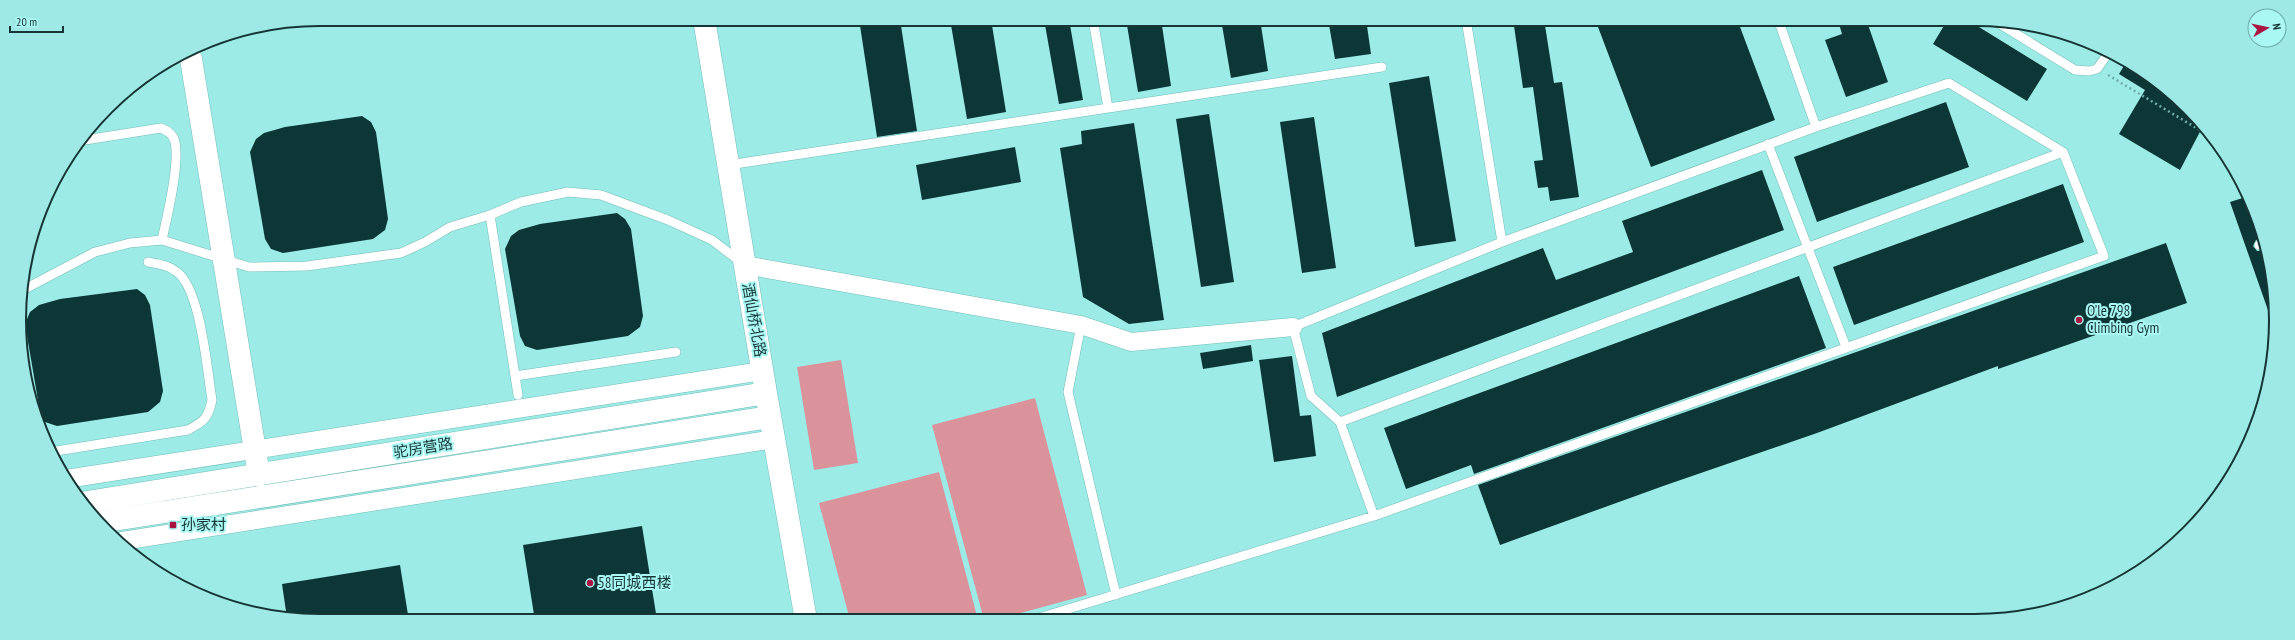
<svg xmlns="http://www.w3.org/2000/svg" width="2295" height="640" font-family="'PT Sans Narrow','Noto Sans SC',sans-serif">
	<rect width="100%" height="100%" fill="#9debe7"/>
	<!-- green -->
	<path fill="#da939b" d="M 841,360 L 858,463 L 814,470 L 797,367 Z
		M 1035,398 L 1087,595 L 995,620 L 984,620 L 932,425 Z
		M 939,472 L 978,620 L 850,620 L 819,503 Z"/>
	<!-- building -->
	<path fill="#0c3736" d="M 859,19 L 900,19 L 917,131 L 877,137 Z
		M 950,19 L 991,19 L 1006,112 L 967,119 Z
		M 1044,19 L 1069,19 L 1083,100 L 1059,104 Z
		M 1126,19 L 1161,19 L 1171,86 L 1138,92 Z
		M 1221,19 L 1260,19 L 1268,71 L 1231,78 Z
		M 1328,19 L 1366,19 L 1371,54 L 1335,59 Z
		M 1513,19 L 1544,19 L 1554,83 L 1562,82 L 1579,197 L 1550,201 L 1548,187 L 1538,188 L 1534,161 L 1543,160 L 1533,87 L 1523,88 Z
		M 1595,19 L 1737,19 L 1775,120 L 1651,167 Z
		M 1852,19 L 1866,19 L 1888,82 L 1846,97 L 1825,40 L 1842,34 L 1839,24 Z
		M 1948,19 L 1966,19 L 2047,69 L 2027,101 L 1933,44 Z
		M 2127,61 L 2142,70 L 2188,107 L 2203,126 L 2180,170 L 2119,134 L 2145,90 L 2119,74 Z
		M 1429,76 L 1456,241 L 1415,247 L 1389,83 Z
		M 1946,102 L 1969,167 L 1817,222 L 1794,157 Z
		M 1209,114 L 1234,282 L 1201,287 L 1176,119 Z
		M 362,116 L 371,122 L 376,132 L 388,219 L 385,230 L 373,239 L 283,253 L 271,249 L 265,239 L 250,152 L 256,139 L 264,133 L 285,127 Z
		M 1314,117 L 1336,268 L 1302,273 L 1280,122 Z
		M 1134,123 L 1164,320 L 1129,324 L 1083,297 L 1060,148 L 1082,144 L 1081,131 Z
		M 1015,147 L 1021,182 L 922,200 L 916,165 Z
		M 1762,170 L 1784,230 L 1337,397 L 1322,333 L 1543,248 L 1556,280 L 1633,252 L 1622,221 Z
		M 2063,184 L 2084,242 L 1854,325 L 1833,267 Z
		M 2249,196 L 2263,238 L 2256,240 L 2253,246 L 2257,251 L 2267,250 L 2270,261 L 2275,311 L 2269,313 L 2230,202 Z
		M 617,213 L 625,219 L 631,229 L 643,316 L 640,327 L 628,336 L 537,350 L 525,346 L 520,336 L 505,249 L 511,236 L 519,230 L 540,224 Z
		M 2166,243 L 2187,303 L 1998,369 L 1998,366 L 1817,433 L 1666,485 L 1500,545 L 1478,485 Z
		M 1799,276 L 1826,348 L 1474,474 L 1471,465 L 1406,489 L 1384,428 Z
		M 137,289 L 145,295 L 150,305 L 163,391 L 160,402 L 148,412 L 57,426 L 45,422 L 40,412 L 25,324 L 30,312 L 39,305 L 60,299 Z
		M 1251,345 L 1253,361 L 1203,369 L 1200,353 Z
		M 1292,356 L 1300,416 L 1311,415 L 1316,456 L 1274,462 L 1259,360 Z
		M 642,526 L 657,620 L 535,621 L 523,545 Z
		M 400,565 L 409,621 L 320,621 L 287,618 L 282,584 Z"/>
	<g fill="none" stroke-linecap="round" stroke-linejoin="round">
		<!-- lane casing -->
		<g stroke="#70bdba" stroke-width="10">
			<path id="lane" d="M 1093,19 L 1108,108
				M 1466,19 L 1502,242
				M 1778,19 L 1816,127
				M 1995,21 L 2075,70 L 2089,71 L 2097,69 L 2109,52
				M 79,141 L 161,128 C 168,131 173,134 175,142 C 180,164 167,217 162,240
				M 1768,144 L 1846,347
				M 728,165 L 1382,67
				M 2259,245 L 2265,244
				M 21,291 L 95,252 L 130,243 L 162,240 L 249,267 L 307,266 L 401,253 L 425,242 L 450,227 L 490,215
				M 1081,325 L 1068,392 L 1116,595
				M 515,376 L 676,352
				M 518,395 L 490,215 L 521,202 L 568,192 L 601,195 L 668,220 L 712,240 L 742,263
				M 1340,422 L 2063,152
				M 50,452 L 188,430 C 204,421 208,419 212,400 C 207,370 201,290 177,272 C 168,265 159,264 148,262
				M 1032,620 L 1374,516 L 2104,256 L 2063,152 L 1949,83 L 1816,127 L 1502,242 L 1293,327 L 1311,396 L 1340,422 L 1374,516"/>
		</g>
		<!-- street casing -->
		<g stroke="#70bdba" stroke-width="19">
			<path id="street" d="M 745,265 L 1081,325 L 1131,342 L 1293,327
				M 66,479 L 762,371
				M 122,541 L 774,439"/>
		</g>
		<!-- secondary casing -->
		<g stroke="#70bdba" stroke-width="23">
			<path id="secondary" d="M 704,19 L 766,393 L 806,620
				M 191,59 L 259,475
				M 81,503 L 766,393
				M 101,522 L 770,417"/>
		</g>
		<!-- path -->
		<path stroke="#6eaca9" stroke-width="2.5" stroke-dasharray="2 3" stroke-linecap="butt" d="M 2108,75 L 2208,135"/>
		<!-- lane -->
		<use href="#lane" stroke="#fff" stroke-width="9"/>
		<!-- street -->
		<use href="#street" stroke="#fff" stroke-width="18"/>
		<!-- secondary -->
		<use href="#secondary" stroke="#fff" stroke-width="22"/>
	</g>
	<!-- markers -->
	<g fill="#aa1440" stroke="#aaf8f4" stroke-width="1.5">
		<circle cx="2079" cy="320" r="4"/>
		<rect x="169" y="521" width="8" height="8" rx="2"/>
		<circle cx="590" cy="583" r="4"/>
	</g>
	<g text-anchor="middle" stroke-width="4" stroke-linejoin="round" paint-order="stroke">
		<!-- poi labels -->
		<g font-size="15" fill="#163635" stroke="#aaf8f4" text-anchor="start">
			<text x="2087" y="316">O’le 798<tspan x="2087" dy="17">Climbing Gym</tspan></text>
			<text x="181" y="530">孙家村</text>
			<text x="598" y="588">58同城西楼</text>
		</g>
		<!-- street labels -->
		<g font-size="15" fill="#163635" stroke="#aaf8f4">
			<text transform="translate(754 320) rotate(80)" y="5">酒仙桥北路</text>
			<text transform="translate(423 448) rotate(-9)" y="5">驼房营路</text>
		</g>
	</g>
	<!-- crop -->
	<path d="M0 0H2295V640H0ZM320 26H1975A294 294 0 0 1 2269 320V320A294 294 0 0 1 1975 614H320A294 294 0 0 1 26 320V320A294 294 0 0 1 320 26Z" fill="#9ee8e5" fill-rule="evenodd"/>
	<path fill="none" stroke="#163635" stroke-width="2" d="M320 26H1975A294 294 0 0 1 2269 320V320A294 294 0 0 1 1975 614H320A294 294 0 0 1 26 320V320A294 294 0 0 1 320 26Z"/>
	<!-- north arrow -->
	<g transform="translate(2267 28) rotate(81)"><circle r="19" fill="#aaf8f4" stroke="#6faaa8"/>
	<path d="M0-3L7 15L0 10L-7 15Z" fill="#aa1440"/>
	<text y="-6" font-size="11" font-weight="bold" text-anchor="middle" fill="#163635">N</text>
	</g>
	<!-- scale -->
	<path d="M10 26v6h53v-6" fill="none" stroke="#163635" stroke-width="2"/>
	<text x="16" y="26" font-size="12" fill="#163635" stroke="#aaf8f4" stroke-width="3" paint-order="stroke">20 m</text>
</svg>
